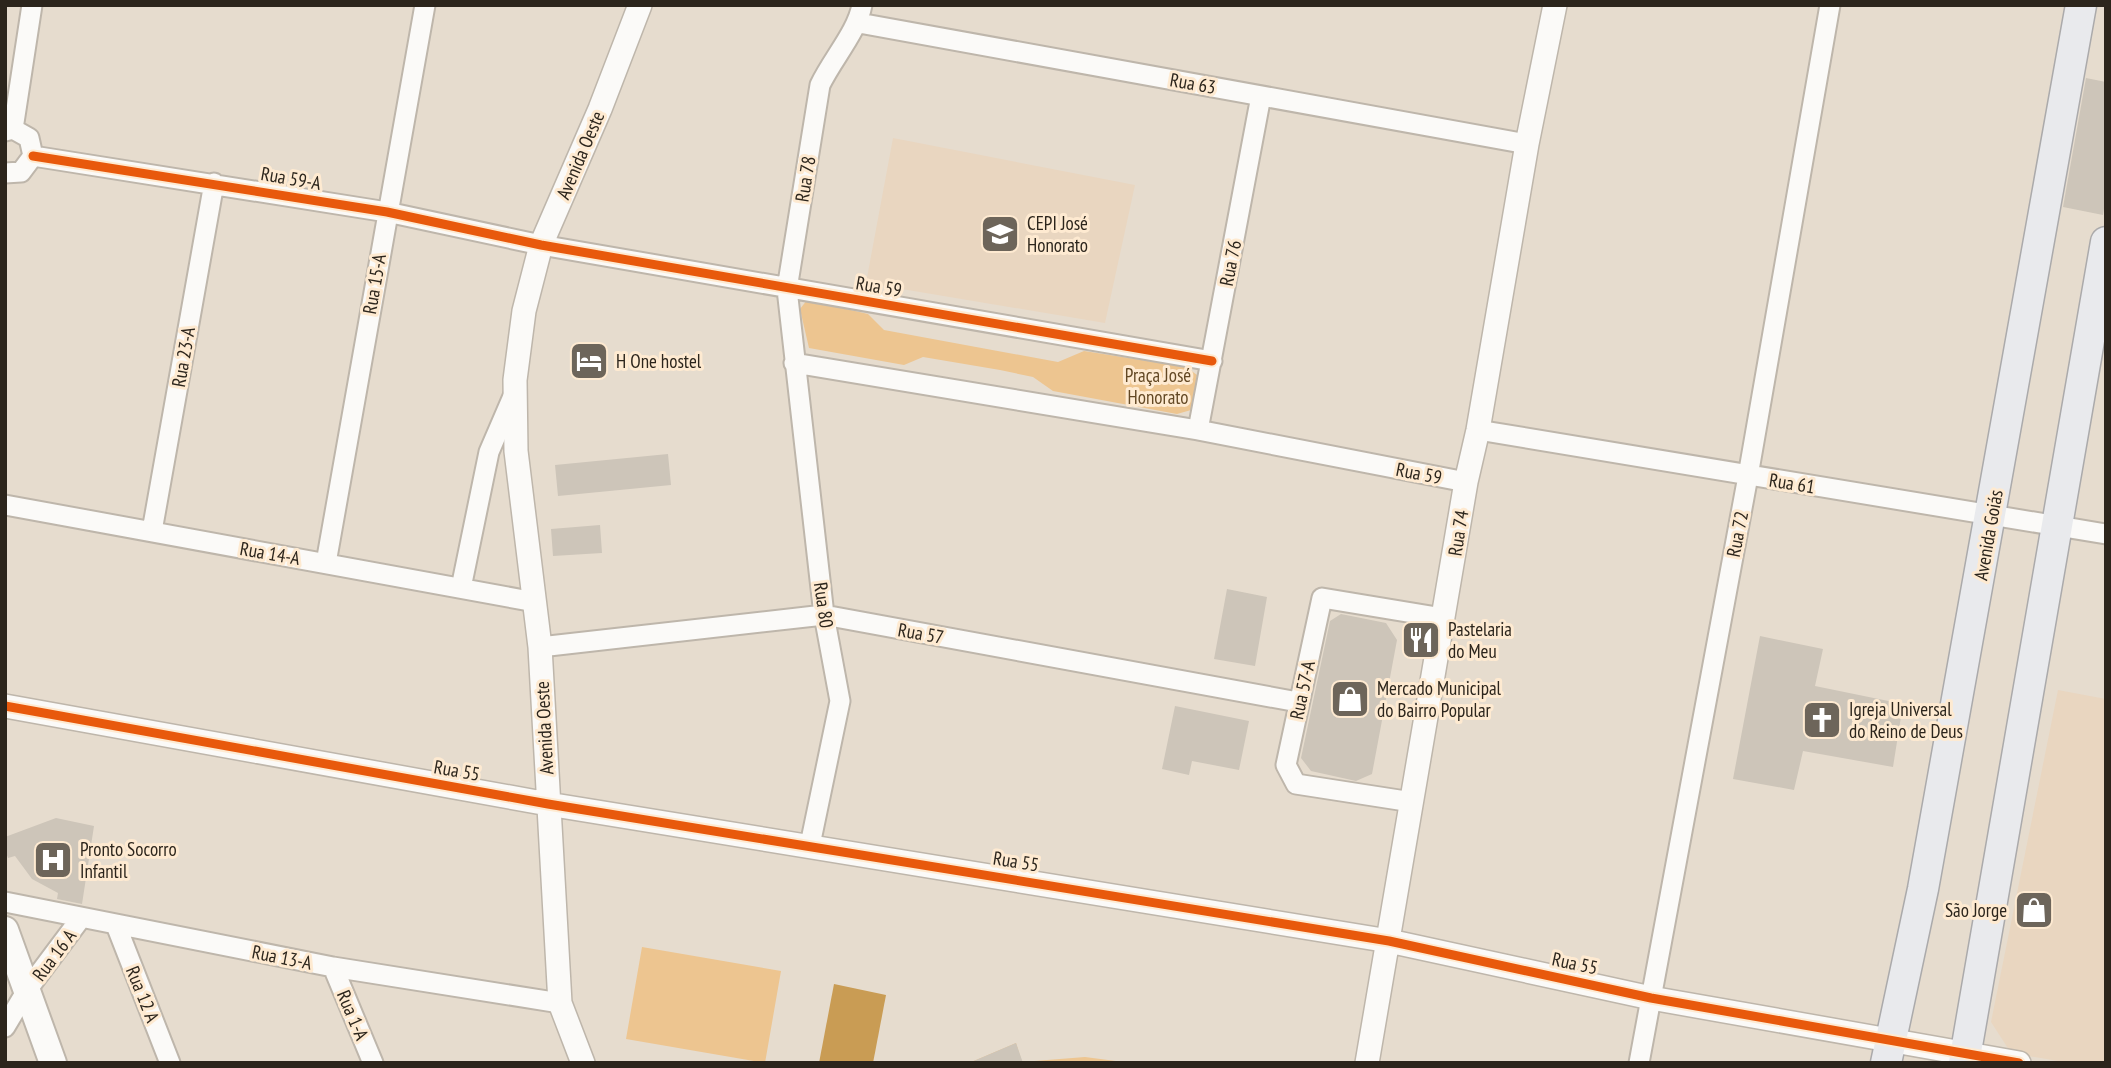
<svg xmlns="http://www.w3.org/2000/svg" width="2111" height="1068" font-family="'PT Sans Narrow',sans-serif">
	<rect width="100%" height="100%" fill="#e6dcce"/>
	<!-- built -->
	<path fill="#e9d6c0" d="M 893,138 L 1135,185 L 1105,323 L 866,283 Z
		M 2058,690 L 2106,699 L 2106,1063 L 2069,1063 L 2011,1053 L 1991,1022 Z"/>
	<!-- green -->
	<path fill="#edc590" d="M 807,300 L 868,314 L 884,330 L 1058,362 L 1084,351 L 1186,367 L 1197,375 L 1191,410 L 1177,414 L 1053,391 L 1033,377 L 1000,370 L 923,357 L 904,365 L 809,348 L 800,309 Z
		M 642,947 L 781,971 L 765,1063 L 626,1039 Z
		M 1016,1043 L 1022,1062 L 1085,1057 L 1131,1063 L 969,1063 Z"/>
	<!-- water -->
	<path fill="#c99c54" d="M 834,984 L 886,995 L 873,1063 L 819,1063 Z"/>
	<!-- building -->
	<path fill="#cdc5b9" d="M 2086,78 L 2106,82 L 2106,196 L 2103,215 L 2063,207 Z
		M 668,454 L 671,485 L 558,496 L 555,465 Z
		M 600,525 L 602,553 L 553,556 L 551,529 Z
		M 1227,589 L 1267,597 L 1255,666 L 1214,659 Z
		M 1341,614 L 1386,623 L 1397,640 L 1372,774 L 1356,781 L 1311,771 L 1301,758 L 1330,621 Z
		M 1760,636 L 1823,649 L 1815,686 L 1903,704 L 1893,767 L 1803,751 L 1794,790 L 1733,779 Z
		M 1175,706 L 1249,721 L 1239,770 L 1192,761 L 1189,775 L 1162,769 Z
		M 56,818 L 94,826 L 82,904 L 57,899 L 58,893 L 32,879 L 15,856 L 8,858 L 5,850 L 5,837 Z
		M 1016,1043 L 1023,1063 L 969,1063 Z"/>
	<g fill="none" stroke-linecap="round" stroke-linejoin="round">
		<!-- minor casing -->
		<g stroke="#beb6ab" stroke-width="23">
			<path id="minor" d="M 859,23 L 1527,144
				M 13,129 L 32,5
				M 5,131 L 13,129 L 29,138 L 33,156 L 21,172 L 5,173
				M 33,156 L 387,212 L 541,245 L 1212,361
				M 794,363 L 1198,430 L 1466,482
				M 1198,430 L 1261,96
				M 1478,430 L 2106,534
				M 5,505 L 535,602
				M 152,531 L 214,183
				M 326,563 L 425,5
				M 461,588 L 489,452 L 514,394
				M 540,647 L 824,615 L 1298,702
				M 1412,802 L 1296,784 L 1286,765 L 1322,598 L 1443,618
				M 810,845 L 840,701 L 824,615 L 787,289 L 820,85 C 833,58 857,32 862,5
				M 5,902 L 333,967 L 560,1003
				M 116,925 L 170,1063
				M 333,967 L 373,1063
				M 5,1027 L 27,990 L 81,918
				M 1639,1063 L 1748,476 L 1830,5"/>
		</g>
		<!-- tertiary casing -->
		<g stroke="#beb6ab" stroke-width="26">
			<path id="tertiary" d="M 5,706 L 548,804 L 1389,941 L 1651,998 L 2019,1063
				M 583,1063 L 560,1003 L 540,647 L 516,451 L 515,380 L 524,311 L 541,245 L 600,109 L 640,5
				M 1367,1063 L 1466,482 L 1478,430 L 1527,144 L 1555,5"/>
		</g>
		<!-- secondary casing -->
		<g stroke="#beb6ab" stroke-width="30">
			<path id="secondary" d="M 5,930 L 53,1063"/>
		</g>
		<!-- primary casing -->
		<g stroke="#abaaab" stroke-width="33">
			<path id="primary" d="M 1886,1063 L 1923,889 L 2081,5
				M 1964,1063 L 2106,242"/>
		</g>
		<!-- minor -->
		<use href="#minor" stroke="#fbfaf8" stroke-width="19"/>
		<!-- tertiary -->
		<use href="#tertiary" stroke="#fbfaf8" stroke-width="23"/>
		<!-- secondary -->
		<use href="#secondary" stroke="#fbfaf8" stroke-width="26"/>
		<!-- primary -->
		<use href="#primary" stroke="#e9eaed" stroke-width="30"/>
		<!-- cycleway casing -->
		<g stroke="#feead1" stroke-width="13">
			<path id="cycleway" d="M 33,156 L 387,212 L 541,245 L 1212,361
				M 5,706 L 548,804 L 1389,941 L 1651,998 L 2019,1063"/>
		</g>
		<!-- cycleway -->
		<use href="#cycleway" stroke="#e8590c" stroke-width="9"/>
	</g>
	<!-- icons -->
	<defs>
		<g id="school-square" transform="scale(2.0125)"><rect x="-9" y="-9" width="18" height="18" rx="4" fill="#6d655a" stroke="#feead1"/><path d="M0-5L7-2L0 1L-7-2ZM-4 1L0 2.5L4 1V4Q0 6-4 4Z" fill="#fff"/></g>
		<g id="hotel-square" transform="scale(2.0125)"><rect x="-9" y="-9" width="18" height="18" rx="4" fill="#6d655a" stroke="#feead1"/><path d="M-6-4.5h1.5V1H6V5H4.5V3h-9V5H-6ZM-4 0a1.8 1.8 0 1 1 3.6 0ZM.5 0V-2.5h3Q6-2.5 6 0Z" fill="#fff"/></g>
		<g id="restaurant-square" transform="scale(2.0125)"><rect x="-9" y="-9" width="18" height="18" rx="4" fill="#6d655a" stroke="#feead1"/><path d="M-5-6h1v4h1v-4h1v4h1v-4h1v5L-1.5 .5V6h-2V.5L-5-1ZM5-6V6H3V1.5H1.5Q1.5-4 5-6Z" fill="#fff"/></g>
		<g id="shop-square" transform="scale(2.0125)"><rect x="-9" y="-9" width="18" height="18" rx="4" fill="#6d655a" stroke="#feead1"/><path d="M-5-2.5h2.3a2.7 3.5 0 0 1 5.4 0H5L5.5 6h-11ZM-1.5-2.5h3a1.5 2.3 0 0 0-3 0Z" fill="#fff"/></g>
		<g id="church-square" transform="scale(2.0125)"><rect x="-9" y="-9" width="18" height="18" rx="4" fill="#6d655a" stroke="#feead1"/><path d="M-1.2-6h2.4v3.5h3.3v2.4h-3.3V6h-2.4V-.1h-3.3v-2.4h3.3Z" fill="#fff"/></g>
		<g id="hospital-square" transform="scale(2.0125)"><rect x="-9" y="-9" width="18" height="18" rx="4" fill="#6d655a" stroke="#feead1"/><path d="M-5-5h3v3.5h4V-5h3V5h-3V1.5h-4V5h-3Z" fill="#fff"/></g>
	</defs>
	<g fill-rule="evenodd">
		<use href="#school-square" x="1000" y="234"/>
		<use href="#hotel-square" x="589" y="361"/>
		<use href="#restaurant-square" x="1421" y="640"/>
		<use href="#shop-square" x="1350" y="699"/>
		<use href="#church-square" x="1822" y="720"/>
		<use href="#hospital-square" x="53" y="860"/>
		<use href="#shop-square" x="2034" y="910"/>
	</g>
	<g text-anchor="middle" stroke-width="6" stroke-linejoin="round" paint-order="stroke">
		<!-- street labels -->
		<g font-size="19" fill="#2c251c" stroke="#feead1">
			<text transform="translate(1193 83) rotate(10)" y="7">Rua 63</text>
			<text transform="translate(580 155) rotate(-67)" y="7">Avenida Oeste</text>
			<text transform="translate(291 178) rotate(10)" y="7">Rua 59-A</text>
			<text transform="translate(805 179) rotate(-81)" y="7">Rua 78</text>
			<text transform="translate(1230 263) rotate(-79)" y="7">Rua 76</text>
			<text transform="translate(374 284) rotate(-80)" y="7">Rua 15-A</text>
			<text transform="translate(879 286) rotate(10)" y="7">Rua 59</text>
			<text transform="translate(183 357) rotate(-80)" y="7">Rua 23-A</text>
			<text transform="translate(1419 473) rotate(11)" y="7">Rua 59</text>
			<text transform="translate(1792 483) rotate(9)" y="7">Rua 61</text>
			<text transform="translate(1458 533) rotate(-81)" y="7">Rua 74</text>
			<text transform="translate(1737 534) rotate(-79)" y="7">Rua 72</text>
			<text transform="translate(1988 535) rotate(-80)" y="7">Avenida Goiás</text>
			<text transform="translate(270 553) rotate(10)" y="7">Rua 14-A</text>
			<text transform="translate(824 605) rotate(82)" y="7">Rua 80</text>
			<text transform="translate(921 633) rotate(10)" y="7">Rua 57</text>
			<text transform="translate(1302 690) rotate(-78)" y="7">Rua 57-A</text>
			<text transform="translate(544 728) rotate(-93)" y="7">Avenida Oeste</text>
			<text transform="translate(457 770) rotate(10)" y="7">Rua 55</text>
			<text transform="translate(1016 861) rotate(9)" y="7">Rua 55</text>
			<text transform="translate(54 955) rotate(-53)" y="7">Rua 16 A</text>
			<text transform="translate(282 957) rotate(11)" y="7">Rua 13-A</text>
			<text transform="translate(1575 963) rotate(12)" y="7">Rua 55</text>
			<text transform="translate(143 994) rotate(68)" y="7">Rua 12 A</text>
			<text transform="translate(353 1015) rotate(67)" y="7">Rua 1-A</text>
		</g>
		<!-- poi labels -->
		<g font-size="19" fill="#2c251c" stroke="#feead1" text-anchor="start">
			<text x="1027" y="230">CEPI José<tspan x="1027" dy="22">Honorato</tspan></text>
			<text x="616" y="368">H One hostel</text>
			<text x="1448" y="636">Pastelaria<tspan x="1448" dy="22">do Meu</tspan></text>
			<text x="1377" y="695">Mercado Municipal<tspan x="1377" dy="22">do Bairro Popular</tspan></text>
			<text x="1849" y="716">Igreja Universal<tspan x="1849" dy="22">do Reino de Deus</tspan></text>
			<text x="80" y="856">Pronto Socorro<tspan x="80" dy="22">Infantil</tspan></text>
			<text x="2007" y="917" text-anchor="end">São Jorge</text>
		</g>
		<!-- park labels -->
		<g font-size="19" fill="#634824" stroke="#feead1">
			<text x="1158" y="382">Praça José<tspan x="1158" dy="22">Honorato</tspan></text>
		</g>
	</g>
	<!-- border -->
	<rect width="2111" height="1068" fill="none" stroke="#2c251c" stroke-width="14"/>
</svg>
